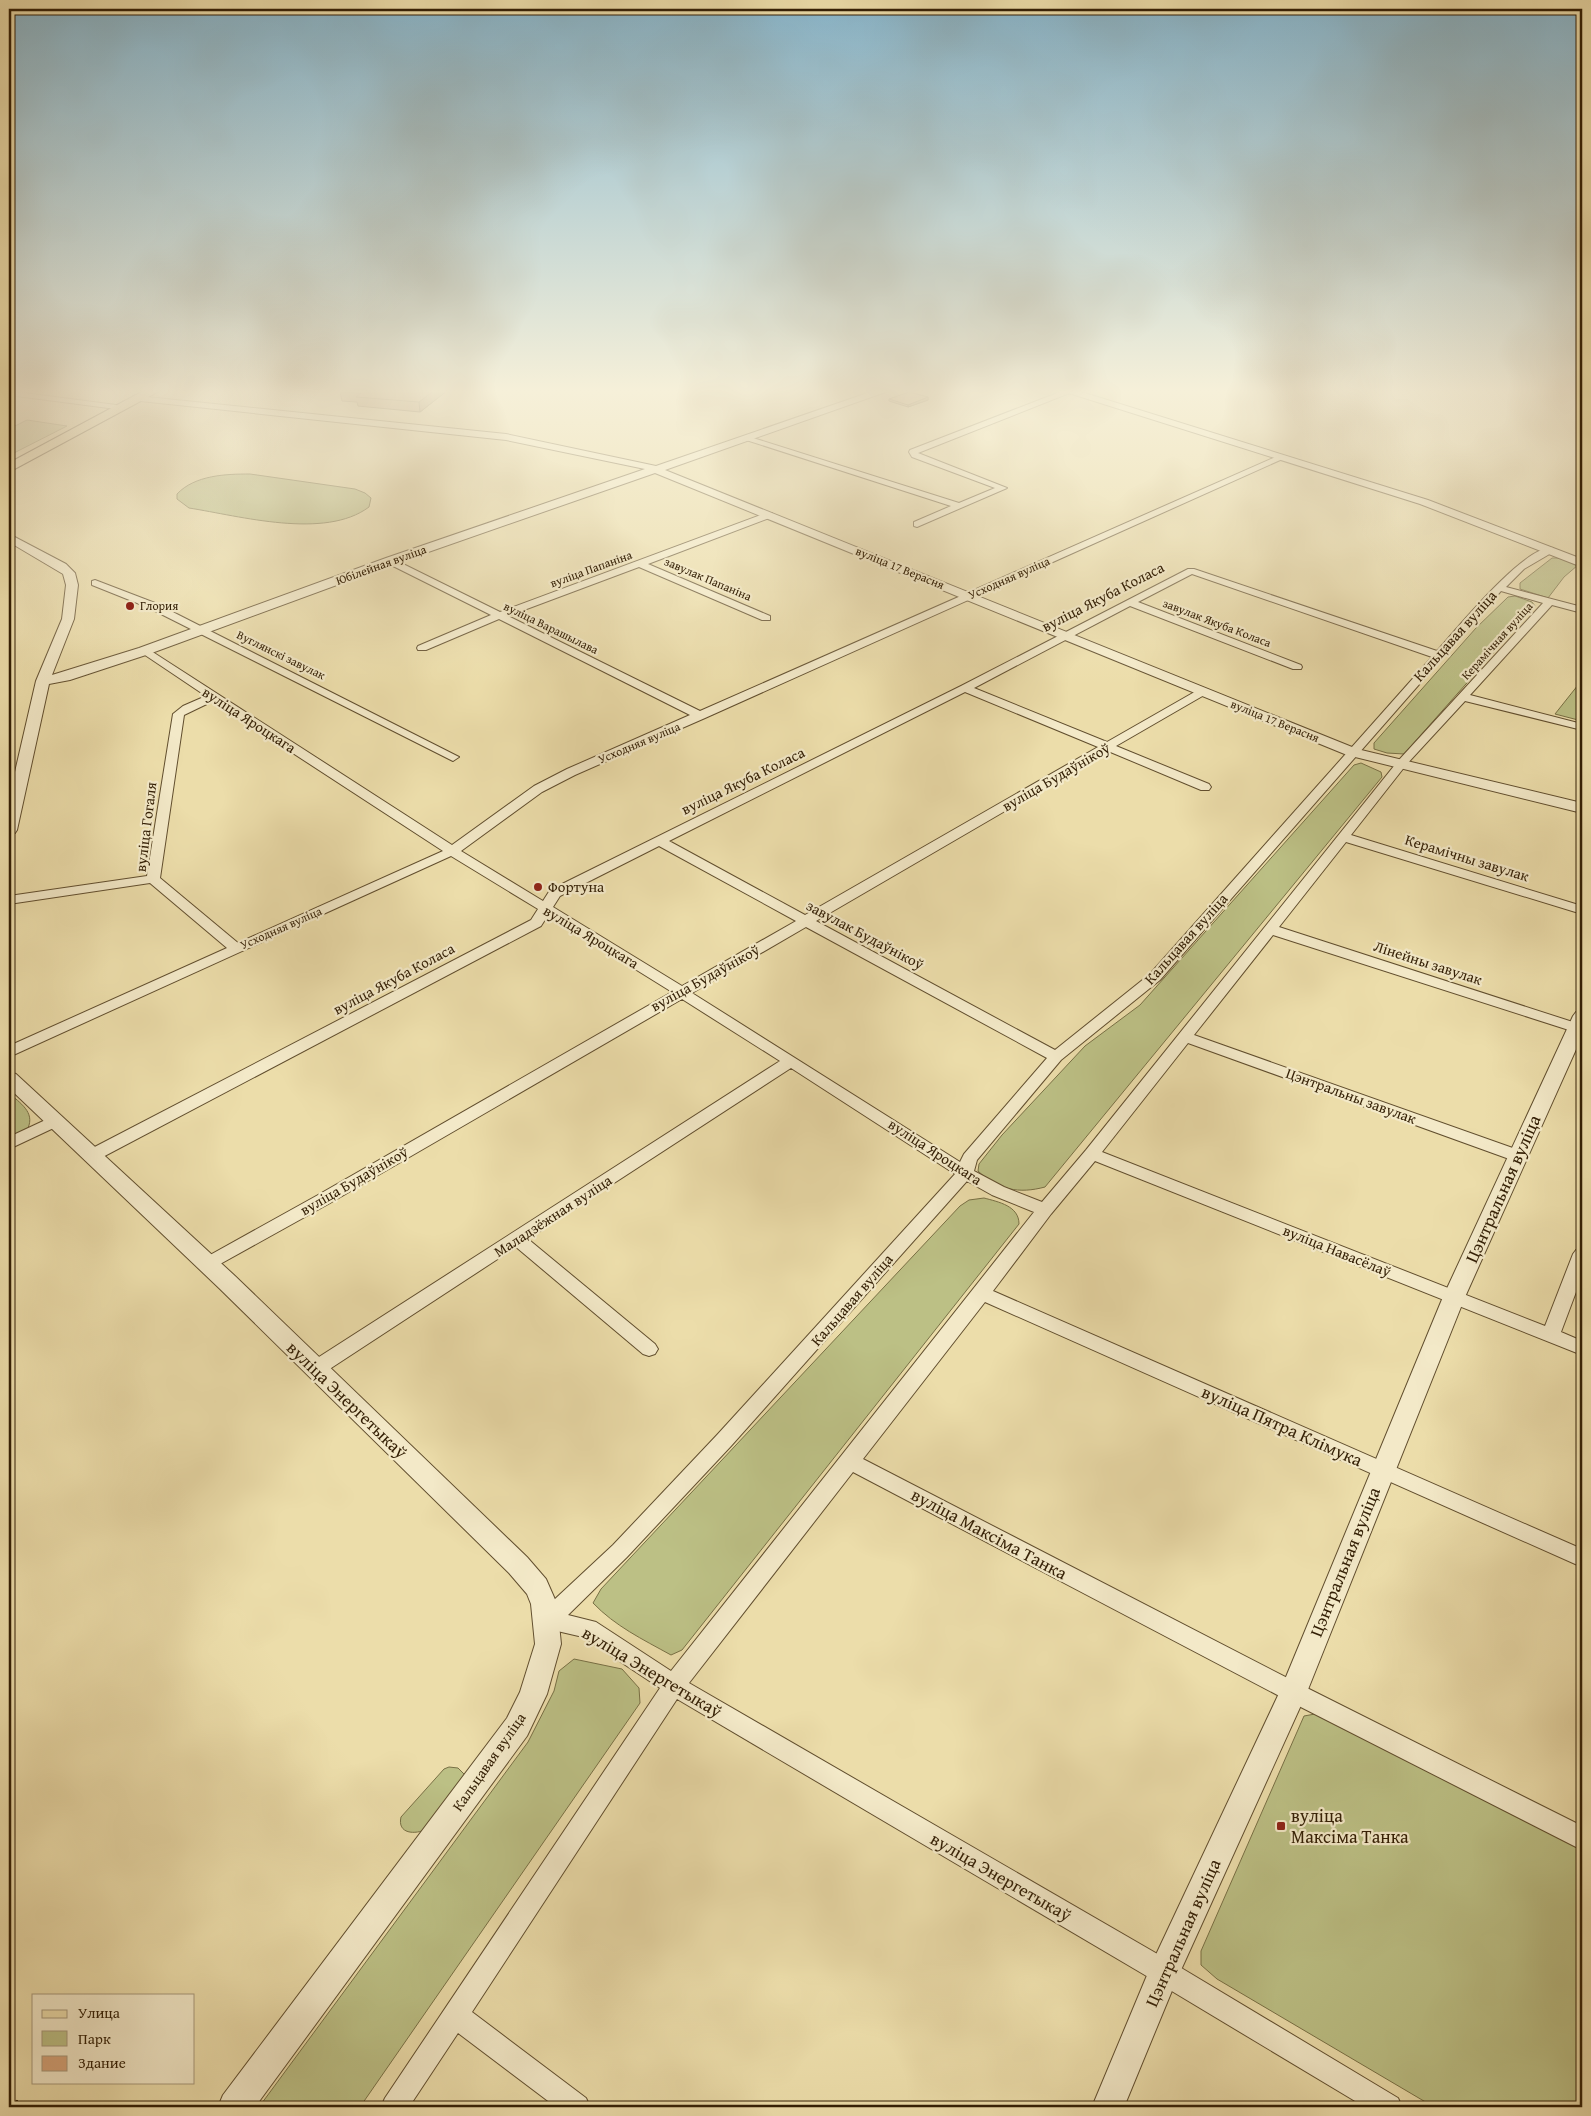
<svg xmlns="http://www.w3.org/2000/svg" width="1591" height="2116" font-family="'Gentium Book Plus',serif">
	<rect width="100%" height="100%" fill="#ecddaa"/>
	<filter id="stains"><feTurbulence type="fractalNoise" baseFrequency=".004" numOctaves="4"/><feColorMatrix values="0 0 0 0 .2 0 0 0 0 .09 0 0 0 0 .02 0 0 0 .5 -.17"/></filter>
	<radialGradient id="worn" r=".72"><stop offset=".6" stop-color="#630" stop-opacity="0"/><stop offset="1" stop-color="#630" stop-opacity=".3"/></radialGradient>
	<!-- green -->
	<path fill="#bcc085" stroke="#787045" d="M 27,420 L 67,426 L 12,454 L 9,454 L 9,429 Z
		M 250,474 L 355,489 L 365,493 L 371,498 L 369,507 C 325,540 240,516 189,508 L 177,499 L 177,494 C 195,475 226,474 250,474 Z
		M 1552,558 L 1560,558 L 1578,565 L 1564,577 L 1548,598 L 1520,589 L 1520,583 Z
		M 1515,596 L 1532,602 L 1535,606 L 1404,754 L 1387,753 L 1374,749 L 1374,743 L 1476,628 L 1508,597 Z
		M 1582,680 L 1582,721 L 1555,714 Z
		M 1361,763 L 1381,772 L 1382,777 L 1045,1187 C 1019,1194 998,1190 978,1171 L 979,1164 L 1002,1135 L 1085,1046 L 1140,1005 L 1354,765 Z
		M 9,1093 C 20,1103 35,1112 28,1128 L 9,1139 Z
		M 984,1198 C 999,1202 1019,1206 1019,1224 L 682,1650 L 671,1655 C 642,1639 615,1626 593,1603 L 601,1589 L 960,1206 L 969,1200 Z
		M 574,1659 L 622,1669 L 639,1688 L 640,1703 L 360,2107 L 259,2107 L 528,1742 L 554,1691 L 559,1671 Z
		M 1315,1714 L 1329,1717 L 1582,1847 L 1582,2107 L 1434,2107 L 1217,1979 L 1201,1965 L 1201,1951 L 1304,1716 Z
		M 449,1767 L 458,1768 L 465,1775 L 427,1829 C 415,1835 397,1834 401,1817 L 444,1769 Z"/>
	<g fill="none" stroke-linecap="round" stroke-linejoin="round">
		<!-- minor casing -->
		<g stroke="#614e2e" stroke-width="2">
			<path id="minor" d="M 1065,390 L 1072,392 L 918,453 L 1007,488 L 917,527 L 914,526 L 914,522 L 951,506 L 743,439 L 750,437 L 959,503 L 995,488 L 912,457 L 909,452 L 910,450 Z
				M 9,391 L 116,405 L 120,407 L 116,409 L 9,395 Z
				M 1280,455 L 1287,457 L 705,718 L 575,775 L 542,792 L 461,851 L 543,901 L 550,890 L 961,686 L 1188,569 L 1194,569 L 1437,651 C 1455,631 1526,543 1553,548 L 1553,552 L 1524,569 L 1506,587 L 1582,607 L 1582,613 L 1552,605 L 1470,695 L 1582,724 L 1582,730 L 1465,701 L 1406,765 L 1351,835 L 1582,906 L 1582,914 L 1346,842 L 1279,927 L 1582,1025 L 1582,1031 L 1572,1031 L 1273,935 L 1194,1035 L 1524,1152 L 1526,1156 L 1524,1160 L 1518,1161 L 1512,1160 L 1188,1043 L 1102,1152 L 1545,1326 L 1573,1254 L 1576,1250 L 1582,1248 L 1582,1276 L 1561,1332 L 1582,1341 L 1582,1355 L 1095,1161 L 1051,1214 L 993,1291 L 1582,1549 L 1582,1567 L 985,1302 L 863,1459 L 1301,1685 L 1582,1826 L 1582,1850 L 1285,1699 L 853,1472 L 689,1683 L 1173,1963 L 1398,2098 L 1402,2107 L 1365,2107 L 1155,1981 L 677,1699 L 472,2012 L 586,2098 L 590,2107 L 556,2107 L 458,2033 L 409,2107 L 381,2107 L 385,2098 L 660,1688 L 583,1637 L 540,1627 L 536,1620 L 540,1613 L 613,1545 L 717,1435 L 955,1174 L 791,1068 L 528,1239 L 655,1344 L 658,1349 L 655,1354 L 649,1356 L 643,1354 L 516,1247 L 322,1374 L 315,1376 L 308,1374 L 306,1369 L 308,1364 L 780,1061 L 682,999 L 330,1203 L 213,1268 L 207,1270 L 201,1268 L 198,1264 L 201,1260 L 318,1195 L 672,992 L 548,915 L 541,926 L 97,1160 L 91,1161 L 85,1160 L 83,1156 L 85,1152 L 531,920 L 538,909 L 451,856 L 9,1057 L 9,1046 L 227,948 L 150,883 L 9,904 L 9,896 L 147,876 L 173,714 L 183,706 L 206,696 L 139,651 L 140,649 L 148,649 L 452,845 L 534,786 L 567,769 L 690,715 L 499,619 L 426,650 L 418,650 L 417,648 L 418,646 L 491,615 L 387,563 L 387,559 L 393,559 L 500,612 L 766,513 L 772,513 L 772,517 L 648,564 L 770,616 L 770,620 L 762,620 L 639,567 L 508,616 L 700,711 ZM 1192,574 L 1432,657 L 1150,974 L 1055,1050 L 816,921 L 1108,751 L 1201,790 L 1209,790 L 1211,787 L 1209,784 L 1116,746 L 1206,694 L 1208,692 L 1206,690 L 1198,690 L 1107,742 L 974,688 L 1130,606 L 1293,669 L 1301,669 L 1302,667 L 1301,665 L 1138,602 ZM 1501,591 L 1543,603 L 1398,761 L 1086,1150 L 1042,1202 L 1004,1187 L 974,1171 L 977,1160 L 1061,1060 L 1160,980 ZM 965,692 L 1098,747 L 805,915 L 669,841 ZM 213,701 L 443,851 L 238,943 L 160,878 L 184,715 ZM 659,846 L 796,921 L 682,986 L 553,907 L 560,896 ZM 806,927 L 1047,1058 L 964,1154 L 960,1162 L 692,993 ZM 967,1181 L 992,1195 L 1034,1212 L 671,1671 L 596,1622 L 568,1615 L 627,1557 L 731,1446 Z
				M 95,580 L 155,603 L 459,757 L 453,761 L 449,759 L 147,607 L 92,585 L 92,581 Z
				M 54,1116 L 60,1117 L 62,1121 L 60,1125 L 9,1149 L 9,1137 Z"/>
		</g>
		<!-- tertiary casing -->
		<g stroke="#614e2e" stroke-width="2">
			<path id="tertiary" d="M 879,389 L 894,389 L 665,470 L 1357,749 L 1582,803 L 1582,813 L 1347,755 L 655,473 L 394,564 L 149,654 L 70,680 L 49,684 L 17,830 L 15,833 L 9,835 L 9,798 L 36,681 L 62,619 L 66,585 L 63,574 L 9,542 L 9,534 L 66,564 L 75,573 L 78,585 L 74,619 L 52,675 L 139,648 L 386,558 L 645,469 L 506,440 L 140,401 L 135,398 L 137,396 L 506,434 L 656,466 Z
				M 1056,389 L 1072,389 L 1428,500 L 1582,559 L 1582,567 L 1420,504 Z
				M 1582,1011 L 1582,1036 L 1465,1297 L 1307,1692 L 1176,1981 L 1124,2107 L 1092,2107 L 1153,1961 L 1281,1689 L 1443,1297 L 1573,1016 L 1576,1012 Z
				M 9,1072 L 16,1074 L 235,1276 L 527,1557 L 546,1579 L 557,1604 L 561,1644 L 547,1694 L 527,1736 L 255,2107 L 218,2107 L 223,2095 L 507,1718 L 520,1692 L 535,1644 L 531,1604 L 527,1594 L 509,1573 L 219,1288 L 9,1088 Z"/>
		</g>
		<!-- primary casing -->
		<g stroke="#331f05" stroke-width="2">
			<path id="primary" d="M 147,389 L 163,389 L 9,472 L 9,463 Z"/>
		</g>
		<!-- minor -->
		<use href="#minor" fill="#f3e9c8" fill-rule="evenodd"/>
		<!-- tertiary -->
		<use href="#tertiary" fill="#f3e9c8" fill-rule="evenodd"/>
		<!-- primary -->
		<use href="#primary" fill="#ecddaa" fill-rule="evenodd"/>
	</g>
	<!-- wall -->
	<path fill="#b88d69" stroke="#331f05" d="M 448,390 L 420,412 L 358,406 L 357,402 L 342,401 L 340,392 Z
		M 928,397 L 928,400 L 908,407 L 889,401 L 889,399 Z"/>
	<!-- shaded-wall -->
	<path fill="#967355" stroke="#331f05" d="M 436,389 L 448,389 L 448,390 L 420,412 L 419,402 Z
		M 928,397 L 928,400 L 908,407 L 908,405 Z"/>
	<!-- building -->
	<path fill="#d6a47a" stroke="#331f05" d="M 343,389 L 436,389 L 419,402 L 356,397 L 361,393 L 340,392 Z
		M 909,392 L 928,397 L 908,405 L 889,399 Z
		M 17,2100 L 23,2107 L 9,2107 Z"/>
	<!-- sky -->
	<linearGradient id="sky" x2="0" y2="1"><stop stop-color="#88b7ce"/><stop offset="0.57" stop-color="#f6f0d9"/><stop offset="1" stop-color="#f6f0d9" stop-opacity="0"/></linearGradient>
	<rect width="1591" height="686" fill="url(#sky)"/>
	<!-- markers -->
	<g fill="#8f2418" stroke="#f3e9c8" stroke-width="2">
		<circle cx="130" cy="606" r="5"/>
		<circle cx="538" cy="887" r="5"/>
		<rect x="1276" y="1821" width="10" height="10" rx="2.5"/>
	</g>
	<g text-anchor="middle" stroke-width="4.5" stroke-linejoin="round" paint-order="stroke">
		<!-- far-street labels -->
		<g font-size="12" fill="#331f05" stroke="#f3e9c8">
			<text transform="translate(381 565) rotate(-20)" y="4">Юбілейная вуліца</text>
			<text transform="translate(900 568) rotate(22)" y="4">вуліца 17 Верасня</text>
			<text transform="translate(591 569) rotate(-20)" y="4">вуліца Папаніна</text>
			<text transform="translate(1009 578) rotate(-24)" y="4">Усходняя вуліца</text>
			<text transform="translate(708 579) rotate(23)" y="4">завулак Папаніна</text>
			<text transform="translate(1217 623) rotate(21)" y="4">завулак Якуба Коласа</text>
			<text transform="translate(551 628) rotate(26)" y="4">вуліца Варашылава</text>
			<text transform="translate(1497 641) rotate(-48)" y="4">Керамічная вуліца</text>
			<text transform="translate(281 655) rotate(26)" y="4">Вуглянскі завулак</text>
			<text transform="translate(1275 721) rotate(22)" y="4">вуліца 17 Верасня</text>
			<text transform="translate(639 743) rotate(-23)" y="4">Усходняя вуліца</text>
			<text transform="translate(281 928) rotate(-24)" y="4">Усходняя вуліца</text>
		</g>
		<!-- far-poi labels -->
		<g font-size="12" fill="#331f05" stroke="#f3e9c8" text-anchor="start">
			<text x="140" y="610">Глория</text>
		</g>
		<!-- street labels -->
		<g font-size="15" fill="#331f05" stroke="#f3e9c8">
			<text transform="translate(1103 597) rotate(-27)" y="5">вуліца Якуба Коласа</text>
			<text transform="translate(1455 636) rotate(-48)" y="5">Кальцавая вуліца</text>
			<text transform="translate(249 720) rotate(33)" y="5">вуліца Яроцкага</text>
			<text transform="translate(1056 777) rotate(-30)" y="5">вуліца Будаўнікоў</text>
			<text transform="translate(743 781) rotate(-26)" y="5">вуліца Якуба Коласа</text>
			<text transform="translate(146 827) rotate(-83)" y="5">вуліца Гогаля</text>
			<text transform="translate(1467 858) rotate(17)" y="5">Керамічны завулак</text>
			<text transform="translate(865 935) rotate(28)" y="5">завулак Будаўнікоў</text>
			<text transform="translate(591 937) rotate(31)" y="5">вуліца Яроцкага</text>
			<text transform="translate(1186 939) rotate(-48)" y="5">Кальцавая вуліца</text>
			<text transform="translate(1428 963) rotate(18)" y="5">Лінейны завулак</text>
			<text transform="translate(705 978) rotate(-29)" y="5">вуліца Будаўнікоў</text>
			<text transform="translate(394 979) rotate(-28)" y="5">вуліца Якуба Коласа</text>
			<text transform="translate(1351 1096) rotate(20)" y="5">Цэнтральны завулак</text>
			<text transform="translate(935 1152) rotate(33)" y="5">вуліца Яроцкага</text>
			<text transform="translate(354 1181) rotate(-30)" y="5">вуліца Будаўнікоў</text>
			<text transform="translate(553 1216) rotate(-33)" y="5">Маладзёжная вуліца</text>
			<text transform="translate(1337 1251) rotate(22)" y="5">вуліца Навасёлаў</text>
			<text transform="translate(852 1300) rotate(-49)" y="5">Кальцавая вуліца</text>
			<text transform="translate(489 1762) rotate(-55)" y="5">Кальцавая вуліца</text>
		</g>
		<!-- poi labels -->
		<g font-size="15" fill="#331f05" stroke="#f3e9c8" text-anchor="start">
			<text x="548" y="892">Фортуна</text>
		</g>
		<!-- near-street labels -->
		<g font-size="18" fill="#331f05" stroke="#f3e9c8">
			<text transform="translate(1503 1189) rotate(-66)" y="6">Цэнтральная вуліца</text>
			<text transform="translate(347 1400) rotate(44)" y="6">вуліца Энергетыкаў</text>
			<text transform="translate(1282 1426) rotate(24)" y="6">вуліца Пятра Клімука</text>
			<text transform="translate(989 1534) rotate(28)" y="6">вуліца Максіма Танка</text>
			<text transform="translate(1345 1562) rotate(-68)" y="6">Цэнтральная вуліца</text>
			<text transform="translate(652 1672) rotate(31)" y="6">вуліца Энергетыкаў</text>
			<text transform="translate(1001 1877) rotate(30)" y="6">вуліца Энергетыкаў</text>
			<text transform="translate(1183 1933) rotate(-66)" y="6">Цэнтральная вуліца</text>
		</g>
		<!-- near-poi labels -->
		<g font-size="18" fill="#331f05" stroke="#f3e9c8" text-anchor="start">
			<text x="1291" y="1822">вуліца<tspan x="1291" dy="21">Максіма Танка</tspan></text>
		</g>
	</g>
	<!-- margin -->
	<rect width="1591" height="2116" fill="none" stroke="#ecddaa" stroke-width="30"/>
	<rect x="10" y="10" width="1571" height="2096" fill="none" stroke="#331f05" stroke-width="2.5"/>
	<rect x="15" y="15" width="1561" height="2086" fill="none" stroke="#331f05"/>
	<!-- legend -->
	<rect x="32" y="1994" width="162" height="90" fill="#f3e9c8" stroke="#a6987a"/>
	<rect x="42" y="2010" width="25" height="8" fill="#ecddaa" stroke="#a6987a"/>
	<text x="78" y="2018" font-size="15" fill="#331f05">Улица</text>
	<rect x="42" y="2031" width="25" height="15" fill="#bcc085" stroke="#a6987a"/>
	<text x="78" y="2044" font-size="15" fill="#331f05">Парк</text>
	<rect x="42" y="2056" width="25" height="15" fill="#d6a47a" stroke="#a6987a"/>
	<text x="78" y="2068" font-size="15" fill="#331f05">Здание</text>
	<rect width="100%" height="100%" filter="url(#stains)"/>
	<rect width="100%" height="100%" fill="url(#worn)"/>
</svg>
